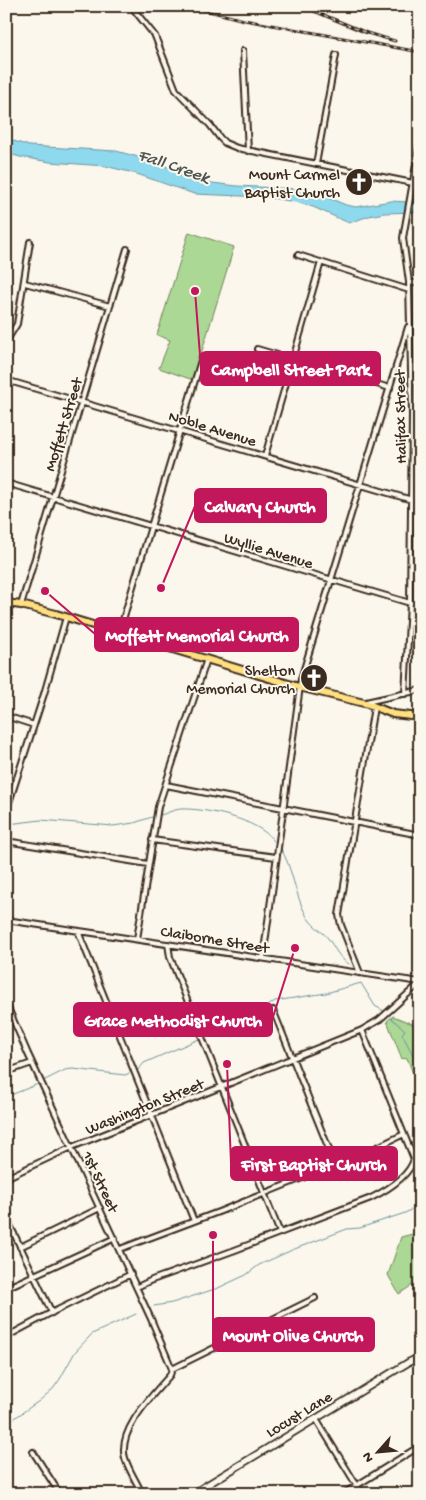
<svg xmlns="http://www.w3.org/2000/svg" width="426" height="1500" font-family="'Gochi Hand',sans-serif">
	<rect width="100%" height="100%" fill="#fbf7ec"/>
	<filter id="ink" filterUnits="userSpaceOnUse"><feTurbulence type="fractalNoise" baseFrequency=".02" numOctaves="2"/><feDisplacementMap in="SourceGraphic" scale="10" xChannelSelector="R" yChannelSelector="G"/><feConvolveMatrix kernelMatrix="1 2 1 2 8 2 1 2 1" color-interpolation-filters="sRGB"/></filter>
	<g filter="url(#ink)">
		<!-- green -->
		<path fill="#acd896" stroke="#74815a" d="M 189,232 L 234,247 L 193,380 L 159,368 L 170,340 L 157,335 Z
			M 393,1016 L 420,1027 L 420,1091 L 407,1058 L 402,1059 L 387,1021 Z
			M 420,1232 L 420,1280 L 399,1294 L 388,1275 L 401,1237 Z"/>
		<!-- water -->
		<path fill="#8ed9ee" stroke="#6d939b" d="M 6,136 L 14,141 L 29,146 L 116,151 L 157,162 L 189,177 L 204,182 L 237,186 L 298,189 L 319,194 L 346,205 L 356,207 L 391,201 L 407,202 L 420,199 L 420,212 L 384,213 L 369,216 L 349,223 L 313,207 L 296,202 L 265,197 L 194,194 L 134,173 L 105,166 L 50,162 L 20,157 L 6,153 Z"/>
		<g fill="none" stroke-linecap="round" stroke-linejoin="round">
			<!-- stream -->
			<path stroke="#6d939b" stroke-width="1" d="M 161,815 C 167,813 173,810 180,809 C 206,808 258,819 274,841
				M 8,824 L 41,820 L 113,826 L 134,823 L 152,817
				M 281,849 C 292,866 295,895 306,915 C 312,926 320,929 327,937 C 335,947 338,958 349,964
				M 391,1018 L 405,1030 L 402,1034 L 420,1068
				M 207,1037 L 238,1027 L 275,1001 L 326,993 L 361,983 L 375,1006 L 384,1011
				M 138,1070 L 144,1063 L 199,1039
				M 43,1081 L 65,1070 L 73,1069 L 125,1075 L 130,1073
				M 6,1097 L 38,1084
				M 154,1306 L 172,1303 L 218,1288 L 246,1275 L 259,1265 L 292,1250 L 347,1229 L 360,1228 L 405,1213 L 420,1205
				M 6,1424 L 39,1401 L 53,1389 L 60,1379 L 75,1352 L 92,1334 L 136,1314"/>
			<!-- street casing -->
			<g stroke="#3b2a1e" stroke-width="8">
				<path id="street" d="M 388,6 L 389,7
					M 135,11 L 155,36 L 176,90 L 210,125 L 220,138 L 225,143 L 237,148 L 413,183
					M 243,51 L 248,151
					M 316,164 L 336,55
					M 298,255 L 409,290
					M 409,282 L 420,284
					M 25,283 L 110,306
					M 6,342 L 17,324 L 30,242
					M 257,349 L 390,388
					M 6,380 L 412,500
					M 411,381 L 420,380
					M 265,456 L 321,262
					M 6,483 L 410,603 L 420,602
					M 21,605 L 127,249
					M 119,633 L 202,357
					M 405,694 L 410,603 L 412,414 L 409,282 L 403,238 L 420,142
					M 366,702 L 420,690
					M 6,716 L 34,725
					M 166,785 L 420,835
					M 6,812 L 44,694 L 66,617
					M 152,840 L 276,857
					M 6,841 L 148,864
					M 6,920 L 420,982
					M 78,931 L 194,1221
					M 137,939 L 158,807 L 207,659
					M 168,944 L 170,957 L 280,1233
					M 263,958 L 301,679 L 408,327
					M 360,973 L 341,925 L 339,915 L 374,707
					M 6,1003 L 28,1054 L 151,1319 L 172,1369
					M 273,1010 L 335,1164
					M 6,1072 L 32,1063
					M 6,1178 L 72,1147 L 362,1030 L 379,1020 L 420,983
					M 6,1217 L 52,1313
					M 20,1247 L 100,1208
					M 120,1249 L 221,1211 L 369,1151 L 404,1134
					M 137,1287 L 152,1280 L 235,1250 L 371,1198 C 387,1190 409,1177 414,1159 L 362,1030
					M 6,1288 L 115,1238
					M 6,1337 L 47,1315 L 131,1274
					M 316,1419 L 362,1494
					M 33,1452 L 60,1494
					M 142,1494 C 137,1482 129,1471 125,1458 C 117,1430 153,1395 170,1375 L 172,1369 L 315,1298
					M 343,1494 L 420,1446"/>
			</g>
			<!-- secondary casing -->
			<g stroke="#3b2a1e" stroke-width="9">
				<path id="secondary" d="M 192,1494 L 409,1362 L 420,1357"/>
			</g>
			<!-- primary casing -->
			<g stroke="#3b2a1e" stroke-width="10">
				<path id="primary" d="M 6,603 L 21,605 L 56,614 L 299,687 L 368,704 L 393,714 L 420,717"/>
			</g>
			<!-- street -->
			<use href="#street" stroke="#fbf7ec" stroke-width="4"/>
			<!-- secondary -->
			<use href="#secondary" stroke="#fbf7ec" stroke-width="5.5"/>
			<!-- primary -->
			<use href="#primary" stroke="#ffdf80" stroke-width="6"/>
			<!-- rail casing -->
			<g stroke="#3b2a1e" stroke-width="3">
				<path id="rail" d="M 189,6 L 244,20 L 420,52
					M 302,6 L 367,33 L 395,41"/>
			</g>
			<!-- rail -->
			<use href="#rail" stroke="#fbf7ec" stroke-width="1" stroke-dasharray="4" stroke-linecap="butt"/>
		</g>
	</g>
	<!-- icons -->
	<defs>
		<g id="church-disc" transform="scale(1.4375)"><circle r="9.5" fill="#3b2a1e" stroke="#fbf7ec"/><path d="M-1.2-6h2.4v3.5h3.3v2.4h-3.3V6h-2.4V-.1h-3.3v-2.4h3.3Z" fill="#fff"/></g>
	</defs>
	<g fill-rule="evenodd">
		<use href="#church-disc" x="359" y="182"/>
		<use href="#church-disc" x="314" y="678"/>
	</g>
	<g text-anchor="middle" stroke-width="4" stroke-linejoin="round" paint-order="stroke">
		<!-- poi labels -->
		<g font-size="16" fill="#3b2a1e" stroke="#fbf7ec" text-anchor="end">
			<text x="340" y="179">Mount Carmel<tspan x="340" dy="18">Baptist Church</tspan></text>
			<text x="295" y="675">Shelton<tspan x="295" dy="18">Memorial Church</tspan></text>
		</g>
		<!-- street labels -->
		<g font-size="16" fill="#3b2a1e" stroke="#fbf7ec">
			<text transform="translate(399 417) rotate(-91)" y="6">Halifax Street</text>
			<text transform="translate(62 424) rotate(-73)" y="6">Moffett Street</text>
			<text transform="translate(213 427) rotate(17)" y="6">Noble Avenue</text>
			<text transform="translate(269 549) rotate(17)" y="6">Wyllie Avenue</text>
			<text transform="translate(215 938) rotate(9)" y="6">Claiborne Street</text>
			<text transform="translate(144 1105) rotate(-22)" y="6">Washington Street</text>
			<text transform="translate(102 1181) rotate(65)" y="6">1st Street</text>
			<text transform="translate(298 1413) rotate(-31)" y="6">Locust Lane</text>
		</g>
		<!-- water labels -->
		<g font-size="18" font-style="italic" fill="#505652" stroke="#fbf7ec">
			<text transform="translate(174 165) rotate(19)" y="6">Fall Creek</text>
		</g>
	</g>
	<!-- callouts -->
	<path fill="none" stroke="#c2185b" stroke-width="2" d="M195 291L201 368M161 588L195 506M45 591L95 634M295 948L272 1020M227 1064L231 1163M213 1235L213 1334"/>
	<g fill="#c2185b" stroke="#fbf7ec" stroke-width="2">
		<circle cx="195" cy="291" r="5"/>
		<circle cx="161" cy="588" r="5"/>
		<circle cx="45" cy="591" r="5"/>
		<circle cx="295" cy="948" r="5"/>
		<circle cx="227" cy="1064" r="5"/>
		<circle cx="213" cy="1235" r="5"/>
	</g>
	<g fill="#c2185b" stroke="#c2185b" stroke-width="2">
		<rect x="201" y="352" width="179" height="33" rx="5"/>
		<rect x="195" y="489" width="131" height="33" rx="5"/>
		<rect x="95" y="618" width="203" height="33" rx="5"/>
		<rect x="74" y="1003" width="198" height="33" rx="5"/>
		<rect x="231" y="1147" width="166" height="33" rx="5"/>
		<rect x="213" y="1318" width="161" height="33" rx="5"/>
	</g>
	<g font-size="18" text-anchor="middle" font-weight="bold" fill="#fff">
		<text x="291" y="375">Campbell Street Park</text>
		<text x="260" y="512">Calvary Church</text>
		<text x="197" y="641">Moffett Memorial Church</text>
		<text x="173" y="1026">Grace Methodist Church</text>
		<text x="314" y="1170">First Baptist Church</text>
		<text x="293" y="1341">Mount Olive Church</text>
	</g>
	<!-- margin -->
	<rect width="426" height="1500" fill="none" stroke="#fbf7ec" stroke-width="25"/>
	<rect x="12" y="12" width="401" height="1475" fill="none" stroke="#3b2a1e" stroke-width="2" filter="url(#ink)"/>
	<!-- north arrow -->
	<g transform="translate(378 1452) rotate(243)" stroke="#fbf7ec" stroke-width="4" paint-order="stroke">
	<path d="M0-4L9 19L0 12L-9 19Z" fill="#3b2a1e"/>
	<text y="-8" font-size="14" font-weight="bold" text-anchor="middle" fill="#3b2a1e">N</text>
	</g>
</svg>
